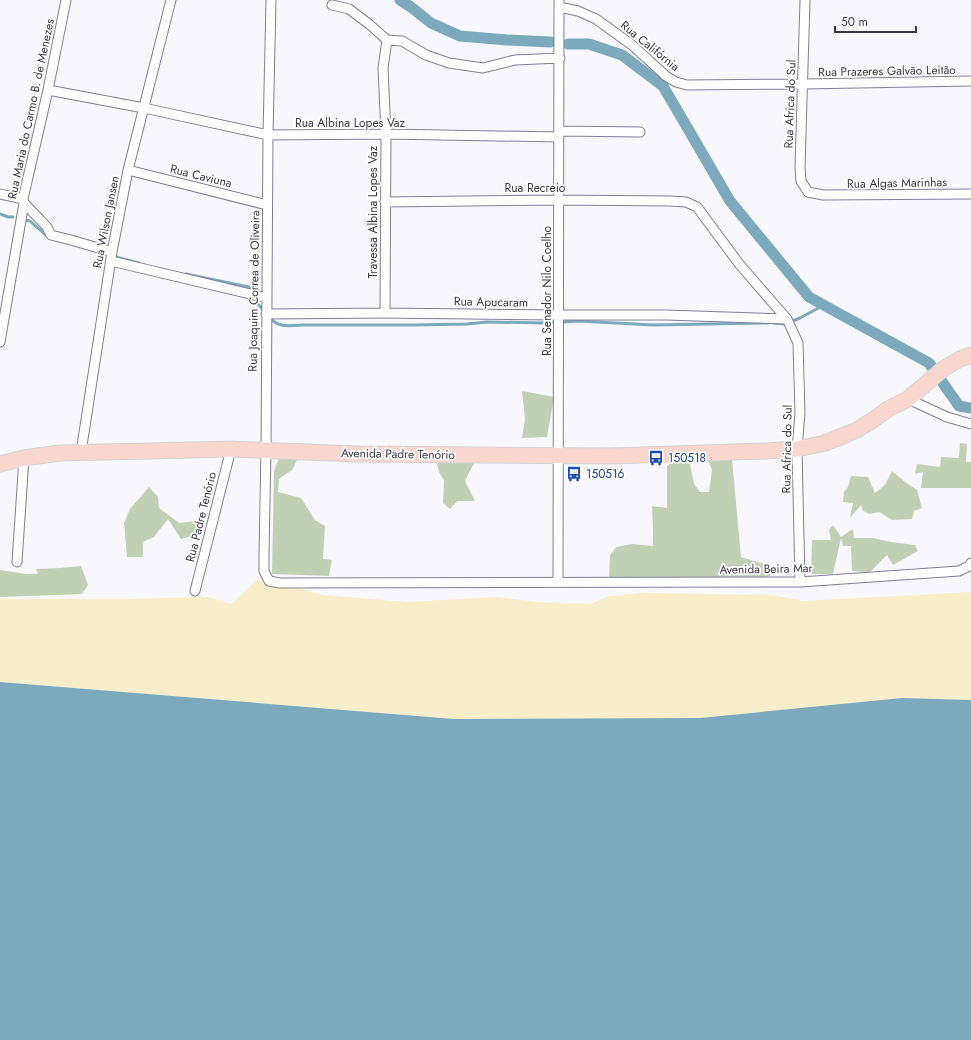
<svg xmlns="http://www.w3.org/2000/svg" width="971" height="1040" font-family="Jost,sans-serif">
	<rect width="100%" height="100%" fill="#f8f7fe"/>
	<!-- green -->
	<path fill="#c1d0b5" d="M 522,391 L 554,397 L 547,437 L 522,438 L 525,419 Z
		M 960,443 L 967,444 L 966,462 L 971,462 L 971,488 L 921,488 L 923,472 L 915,474 L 917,464 L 940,467 L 941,457 L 959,458 Z
		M 299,456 L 292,470 L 279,479 L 278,492 L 301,498 L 315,520 L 325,526 L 323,559 L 332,560 L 329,576 L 272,574 L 274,471 L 279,458 Z
		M 443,459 L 475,461 L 465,481 L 475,501 L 457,501 L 450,509 L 443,503 L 444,480 L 439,472 L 437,464 Z
		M 732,459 L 741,557 L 771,566 L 770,576 L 762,578 L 745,577 L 609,579 L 610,556 L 616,547 L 632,544 L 653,546 L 653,531 L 652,506 L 667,508 L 667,466 L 674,461 L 690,464 L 694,484 L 700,492 L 709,492 L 712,470 L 708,460 Z
		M 892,471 L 898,476 L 905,482 L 917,490 L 922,508 L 914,511 L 912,519 L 892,520 L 879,512 L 870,514 L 863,511 L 861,505 L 850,518 L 853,503 L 843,502 L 844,492 L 848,487 L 851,476 L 868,477 L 875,493 L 885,485 Z
		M 149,487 L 158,497 L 159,508 L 179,523 L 196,521 L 204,518 L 202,533 L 181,539 L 168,519 L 154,537 L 143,542 L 143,557 L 127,557 L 124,523 L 130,509 Z
		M 833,525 L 841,537 L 853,529 L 854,538 L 873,538 L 891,542 L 915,545 L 918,551 L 893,565 L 887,555 L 870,572 L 852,571 L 851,546 L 843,546 L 841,538 L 833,574 L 811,574 L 812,540 L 831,540 L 829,530 Z
		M 81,566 L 88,585 L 82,594 L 0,597 L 0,570 L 26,574 L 38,574 L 36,569 L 60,568 Z"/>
	<!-- sand -->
	<path fill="#f8eec9" d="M 258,579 L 271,585 L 300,588 L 323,595 L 407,602 L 496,597 L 538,602 L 590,604 L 609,596 L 641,593 L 773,595 L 803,601 L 971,592 L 971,700 L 902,698 L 700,718 L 454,719 L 0,682 L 0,599 L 129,599 L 208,597 L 231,604 Z"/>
	<!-- water -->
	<path fill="#7caabc" d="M 0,682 L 454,719 L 700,718 L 902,698 L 971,700 L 971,1040 L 0,1040 Z"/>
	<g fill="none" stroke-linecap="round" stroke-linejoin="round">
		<!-- stream -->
		<path stroke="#7caabc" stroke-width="3" d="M 0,214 L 8,217 L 13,217
			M 25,220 L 30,221 L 48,237
			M 116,257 L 139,263
			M 186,274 L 249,287 L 252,293
			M 254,297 L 258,304 L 265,312
			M 269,317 C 278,328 289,326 302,325 L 415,325 L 467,324 L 487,322 L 546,323 L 578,321 L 653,325 L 768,323
			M 773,323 L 785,324 L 800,318 L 824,305"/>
		<!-- canal -->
		<path stroke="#7caabc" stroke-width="11" d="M 400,0 L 411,7 L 431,23 L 460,36 L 507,40 L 551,42
			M 568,44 L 589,44 L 622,55 L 663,86 L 730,201 L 809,297 L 929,363 L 959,406 L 971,408"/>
		<!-- minor casing -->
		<g stroke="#827d9d" stroke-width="11">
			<path id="minor" d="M 271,0 L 268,135 L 266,450 L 264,553 L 264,571 L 269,581 L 280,583 L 800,582 L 959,571 L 969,566 L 971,563
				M 805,0 L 800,167 L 801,181 L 808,192 L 823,195 L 971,194
				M 332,5 L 349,9 L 369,24 L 387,40 L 402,41 L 426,55 L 449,63 L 483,68 L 515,60 L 560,58
				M 559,7 L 578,11 L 596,19 L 632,45 L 666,76 L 676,82 L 687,85 L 803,84 L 971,81
				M 48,90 L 144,108 L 268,135 L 386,134 L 559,137
				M 559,131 L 640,132
				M 128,170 L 267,205
				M 0,194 L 23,199
				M 385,202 L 559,200 L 670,201 L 686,202 L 697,207 L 740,265 L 787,319 L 798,343 L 800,413 L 797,449 L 800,582
				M 24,203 L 47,227 L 51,235 L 71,240 L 112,252
				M 111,261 L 267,298
				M 385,313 L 386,134 L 383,68 L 387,40
				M 266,314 L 385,313 L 559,315 L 666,315 L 787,319
				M 0,342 L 24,203 L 23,199 L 48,90 L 66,0
				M 908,399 L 947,417 L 971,424
				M 81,452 L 112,252 L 128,170 L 171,0
				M 17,562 L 24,458
				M 558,582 L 559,0
				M 195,591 L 231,449"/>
		</g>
		<!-- primary casing -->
		<g stroke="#d3d3d6" stroke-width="17">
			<path id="primary" d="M 0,464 L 24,458 L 60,453 L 149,451 L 231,449 L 358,454 L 611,456 L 766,451 L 797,449 L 825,443 L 840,437 L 857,430 L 873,420 L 888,409 L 908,399 L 943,369 L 960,359 L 971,355"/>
		</g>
		<!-- minor -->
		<use href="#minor" stroke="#fff" stroke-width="9"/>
		<!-- primary -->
		<use href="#primary" stroke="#f9d6ce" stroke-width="15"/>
	</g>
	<!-- icons -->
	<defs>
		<g id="bus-bare" transform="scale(1.2)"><path d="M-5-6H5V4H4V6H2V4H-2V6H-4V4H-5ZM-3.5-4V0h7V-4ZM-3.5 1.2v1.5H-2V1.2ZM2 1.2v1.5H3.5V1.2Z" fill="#1a4fb4" stroke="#fff" stroke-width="2.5" paint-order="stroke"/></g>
	</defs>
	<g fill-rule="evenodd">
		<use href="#bus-bare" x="656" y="458"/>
		<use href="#bus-bare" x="574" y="474"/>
	</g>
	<g text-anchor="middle" stroke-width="3.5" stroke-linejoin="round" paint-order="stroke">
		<!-- street labels -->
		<g font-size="12" fill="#393745" stroke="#fff">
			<text transform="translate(650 46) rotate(39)" y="4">Rua Califórnia</text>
			<text transform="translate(887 71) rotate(-1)" y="4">Rua Prazeres Galvão Leitão</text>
			<text transform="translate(790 104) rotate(-88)" y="4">Rua Africa do Sul</text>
			<text transform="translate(31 109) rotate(-78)" y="4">Rua Maria do Carmo B. de Menezes</text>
			<text x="350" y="127">Rua Albina Lopes Vaz</text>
			<text transform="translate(201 176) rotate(14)" y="4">Rua Caviuna</text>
			<text transform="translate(897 183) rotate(-1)" y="4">Rua Algas Marinhas</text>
			<text x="535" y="192">Rua Recreio</text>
			<text transform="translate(373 212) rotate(-90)" y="4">Travessa Albina Lopes Vaz</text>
			<text transform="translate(106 222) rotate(-79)" y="4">Rua Wilson Jansen</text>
			<text transform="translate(254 291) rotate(-89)" y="4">Rua Joaquim Correa de Oliveira</text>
			<text transform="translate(547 291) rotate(-90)" y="4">Rua Senador Nilo Coelho</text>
			<text transform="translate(491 302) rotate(1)" y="4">Rua Apucaram</text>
			<text transform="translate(787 449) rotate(-89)" y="4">Rua Africa do Sul</text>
			<text transform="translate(398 454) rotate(1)" y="4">Avenida Padre Tenório</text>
			<text transform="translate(201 517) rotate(-76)" y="4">Rua Padre Tenório</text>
			<text transform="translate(766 569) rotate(-1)" y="4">Avenida Beira Mar</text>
		</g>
		<!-- transit labels -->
		<g font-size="12" fill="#164399" stroke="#fff" text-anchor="start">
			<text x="668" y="462">150518</text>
			<text x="586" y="478">150516</text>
		</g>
	</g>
	<!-- scale -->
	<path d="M835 26v6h81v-6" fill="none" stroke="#393745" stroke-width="2"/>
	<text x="841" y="26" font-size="12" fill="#393745" stroke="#ffffff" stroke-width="3" paint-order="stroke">50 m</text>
</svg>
